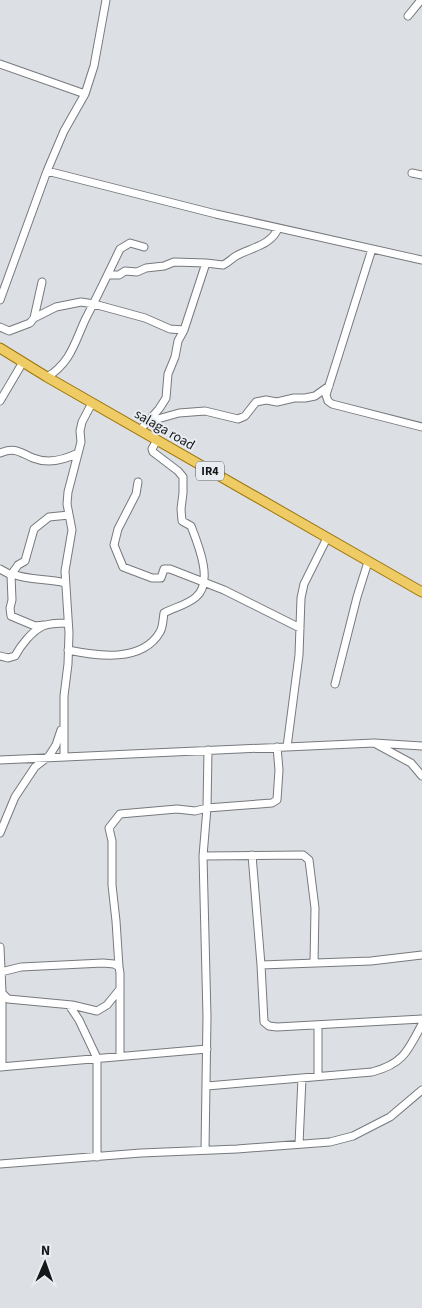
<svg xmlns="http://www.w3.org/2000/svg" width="422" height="1308" font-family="'Source Sans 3',sans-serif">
	<rect width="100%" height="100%" fill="#dce0e5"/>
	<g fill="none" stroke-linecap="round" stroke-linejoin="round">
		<!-- minor casing -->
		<g stroke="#76797d" stroke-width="9">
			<path id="minor" d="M 408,16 L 421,0
				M 0,64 L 85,94
				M 47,171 L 216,214 L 422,260
				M 412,173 L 422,175
				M 372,249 L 326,395 L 328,401 L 332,404 L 422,427
				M 108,275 L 119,275 L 125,271 L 137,272 L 146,268 L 164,266 L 174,262 L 206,263 L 223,265 C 228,263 231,259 236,256 C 250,248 272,245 278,228
				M 0,300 L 47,171 L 64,131 L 85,94 L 94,66 L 106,0
				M 34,318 L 42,282
				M 0,327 L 9,331 L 30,323 L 34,318 L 56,307 L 81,302 L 94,304 L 145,318 L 170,329 L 184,330
				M 47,377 C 71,363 75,341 86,318 C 98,295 109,272 120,249 L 130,243 L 144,247
				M 0,401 L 23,362
				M 147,422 L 179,413 L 205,411 L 238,419 L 245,416 L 256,402 L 266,400 L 277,402 L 294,398 L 305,398 L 315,396 L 329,386
				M 140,430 L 159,409 L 166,398 L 168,374 L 175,357 L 178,341 L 184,330 L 206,263
				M 0,453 C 16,447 19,452 33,458 C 48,464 64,460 78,453
				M 138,482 L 136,494 L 118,529 L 114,545 L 123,567 L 152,578 L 161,578 L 164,569 L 170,569 L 224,590 L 300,628
				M 0,569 L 11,575 L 12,600 L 10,608 L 11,616 L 35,626 L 44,625
				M 13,574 C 30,581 47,578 65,583
				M 11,575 L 18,565 L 25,561 L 34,529 L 49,517 L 69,515
				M 68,650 C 97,656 142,663 160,632 C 163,627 163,619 164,613 C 175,607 187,605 196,597 C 214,582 198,544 191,526 L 182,521 L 181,509 L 183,493 L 183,477 L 178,471 L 153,452 L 152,449 L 157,440
				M 0,656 L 8,658 L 15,656 C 21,645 32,631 43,626 C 50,623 60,623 67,623
				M 335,684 L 357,597 L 368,562
				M 376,744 L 411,763 L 422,776
				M 287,747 L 299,655 L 301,598 L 304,584 L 327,538
				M 64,757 L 64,696 L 68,664 L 69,633 L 65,571 L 72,530 L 67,504 L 68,492 L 81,442 L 80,431 L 82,422 L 92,403
				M 0,760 L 374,743 L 422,746
				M 0,833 L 15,797 L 35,767 L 49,756 L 56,745 L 61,730
				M 252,855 L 261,965 L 264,1022 L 269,1026 L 277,1027 L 422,1019
				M 203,856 L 303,855 L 309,860 L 315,908 L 314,963
				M 0,947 L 2,993 L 2,1067
				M 261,965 L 371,961 L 422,955
				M 119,967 L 116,921 L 112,885 L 112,841 L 109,828 L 120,814 L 177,809 L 195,811 L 207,808 L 272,803 L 277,800 L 279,770 L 277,747
				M 1,972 L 21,967 L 103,963 L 114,964 L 119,967 L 120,973 L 120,1056
				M 2,993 L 8,999 L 72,1005 L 97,1011 L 107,1005 L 120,989
				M 69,1005 L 79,1020 L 97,1058 L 97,1157
				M 318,1025 L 318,1076
				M 0,1067 L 207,1049
				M 207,1086 L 372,1072 C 403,1064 408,1051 422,1024
				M 299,1144 L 302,1078
				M 205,1150 L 207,1017 L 203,856 L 207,808 L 208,750
				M 0,1164 L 141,1153 L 237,1149 L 330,1142 L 353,1136 L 390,1117 L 422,1090"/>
		</g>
		<!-- major casing -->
		<g stroke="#9d7609" stroke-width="11">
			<path id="major" d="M 0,348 L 47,377 L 422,592"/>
		</g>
		<!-- minor -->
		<use href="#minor" stroke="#fff" stroke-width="7"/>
		<!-- major -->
		<use href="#major" stroke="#efcb66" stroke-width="9"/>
	</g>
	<g text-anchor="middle" stroke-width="4" stroke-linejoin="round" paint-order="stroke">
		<!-- shield labels -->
		<rect fill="#e9edf2" stroke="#55585a" stroke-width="1" x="196" y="461.5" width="28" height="19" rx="4"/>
		<g font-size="12" font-weight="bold" fill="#161819">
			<text x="210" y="475">IR4</text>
		</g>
		<!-- street labels -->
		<g font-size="14" fill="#161819" stroke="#e9edf2">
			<text transform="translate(165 429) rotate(30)" y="5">salaga road</text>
		</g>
	</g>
	<!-- north arrow -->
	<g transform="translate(45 1263) rotate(2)" stroke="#e9edf2" stroke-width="4" paint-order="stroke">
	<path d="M0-4L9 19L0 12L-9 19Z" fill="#161819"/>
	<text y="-8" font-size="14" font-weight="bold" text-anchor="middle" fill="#161819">N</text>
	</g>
</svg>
